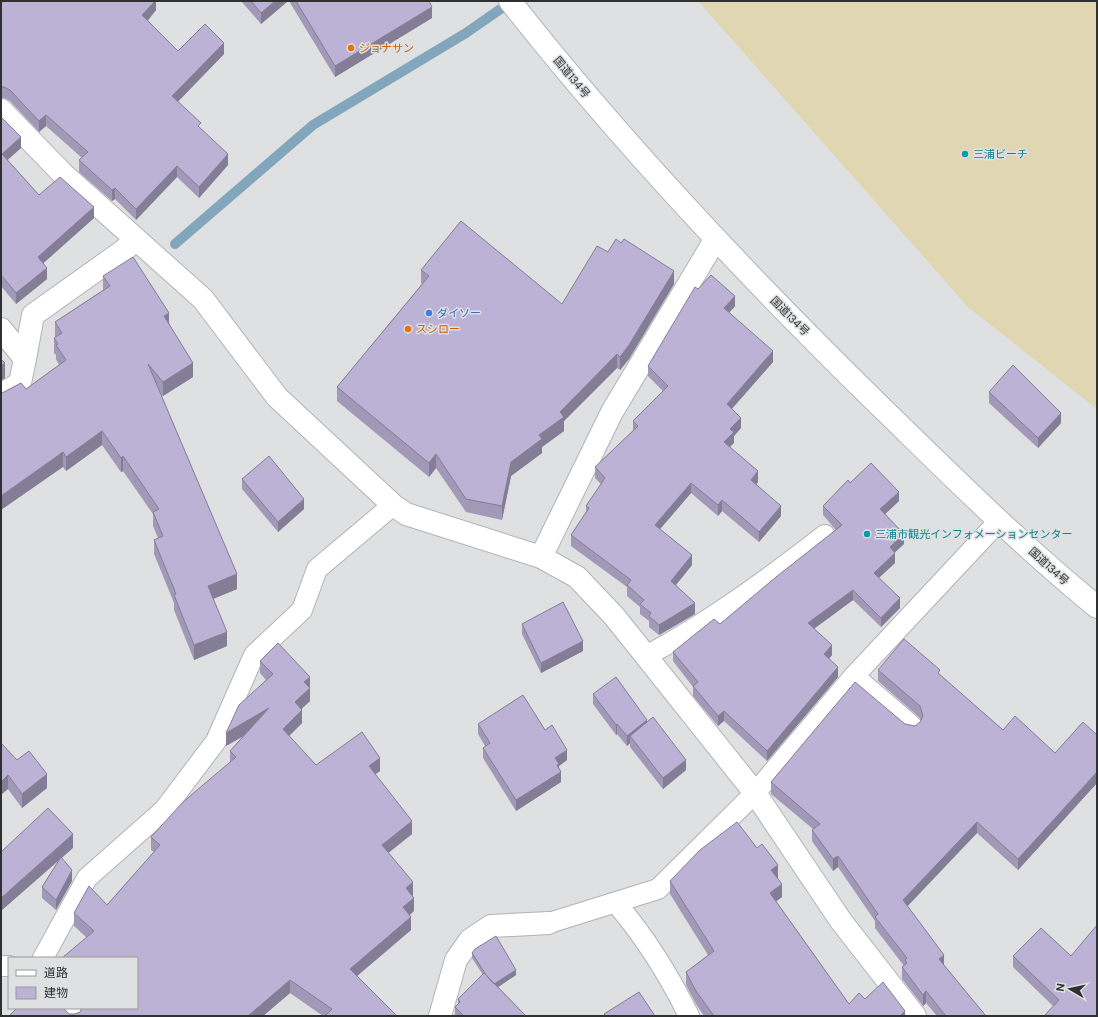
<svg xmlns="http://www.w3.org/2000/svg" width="1098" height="1017" font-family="'DM Sans','Noto Sans JP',sans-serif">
	<rect width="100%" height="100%" fill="#dfe0e1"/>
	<!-- sand -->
	<path fill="#e0d6b1" d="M 698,1 L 1097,1 L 1097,409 L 968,307 Z"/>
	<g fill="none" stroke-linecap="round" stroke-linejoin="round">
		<!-- stream -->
		<path stroke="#82a6bc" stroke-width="10" d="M 175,244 L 313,125 L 466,33 L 512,1"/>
		<!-- service casing -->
		<g stroke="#b1b2b3" stroke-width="22">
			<path id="service" d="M 646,656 C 710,622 768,579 825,535
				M 854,676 L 912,726
				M 616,903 C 645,937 669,975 689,1016
				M 549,923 L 658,889 L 755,793 L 854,676 L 999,521
				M 43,958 L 87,878 L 164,810 L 216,741 L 254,655 L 302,610 L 317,569 L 393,505
				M 1,966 L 9,966
				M 67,1008 L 73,1016"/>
		</g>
		<!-- minor casing -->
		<g stroke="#b1b2b3" stroke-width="24">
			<path id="minor" d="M 1,110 L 63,174 L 203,299 L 277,397 L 393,505 L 406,514 L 541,557 L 577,577 L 614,616 L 755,793 L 841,921 L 915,1016
				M 1,329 L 25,359 L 20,383 L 1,395
				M 25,359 L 33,315 L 123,251 L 136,239
				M 541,557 L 612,412 L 715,240
				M 440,1016 L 456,960 L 470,940 L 491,926 L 549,923"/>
		</g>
		<!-- trunk casing -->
		<g stroke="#b1b2b3" stroke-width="24">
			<path id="trunk" d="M 510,1 C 624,146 750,279 882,408 C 952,476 1021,545 1097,607"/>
		</g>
		<!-- service -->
		<use href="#service" stroke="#fff" stroke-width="20"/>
		<!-- minor -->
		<use href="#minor" stroke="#fff" stroke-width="22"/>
		<!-- trunk -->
		<use href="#trunk" stroke="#fff" stroke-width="22"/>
	</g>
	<!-- wall -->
	<path fill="#a199b7" d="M 156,1 L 156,10 L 148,21 L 178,51 L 224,54 L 177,102 L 201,129 L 228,165 L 199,198 L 177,177 L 136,220 L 115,199 L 112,201 L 79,172 L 79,160 L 82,158 L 46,126 L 39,132 L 10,101 L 4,98 L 1,98 L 1,3 Z
		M 241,1 L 288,1 L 261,24 Z
		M 289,1 L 429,1 L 432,18 L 335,77 Z
		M 1,117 L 21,148 L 7,160 L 39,195 L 94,218 L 43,263 L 47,279 L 16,304 L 1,286 Z
		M 608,252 L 674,284 L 629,359 L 620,370 L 617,368 L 564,421 L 564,431 L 542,447 L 542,453 L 511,476 L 502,520 L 466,512 L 436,468 L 429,477 L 337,401 L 337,387 L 422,284 L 421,283 L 421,270 L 562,304 Z
		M 103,276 L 169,323 L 193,377 L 163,396 L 160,393 L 237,589 L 213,599 L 227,646 L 194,660 L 174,610 L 174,603 L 154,554 L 154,540 L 158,538 L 153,526 L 153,514 L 123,471 L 121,472 L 102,445 L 66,471 L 63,467 L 26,389 L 59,365 L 56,359 L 56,355 L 54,353 L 54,338 L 55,337 L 55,322 L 103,290 Z
		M 698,289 L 735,306 L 729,313 L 773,362 L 732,409 L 741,428 L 734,436 L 734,443 L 730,447 L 758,482 L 756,485 L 781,516 L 759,542 L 722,511 L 718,516 L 691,493 L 660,529 L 692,565 L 676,585 L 695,614 L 659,635 L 649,627 L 649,621 L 640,614 L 640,607 L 627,596 L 627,587 L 571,546 L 571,535 L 586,512 L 586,506 L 601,484 L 595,478 L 595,467 L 633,431 L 633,421 L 663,391 L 648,376 L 648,366 Z
		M 989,392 L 1061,423 L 1038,448 L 989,403 Z
		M 242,479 L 304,509 L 278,532 L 242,489 Z
		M 850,483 L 899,501 L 885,514 L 904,544 L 895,552 L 895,563 L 879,578 L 900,608 L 881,627 L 853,600 L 814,629 L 832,655 L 829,659 L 838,677 L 767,761 L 724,721 L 718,726 L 693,696 L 693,687 L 673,661 L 673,652 L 720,624 L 836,530 L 823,515 L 823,506 Z
		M 522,624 L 583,651 L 541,673 L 522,634 Z
		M 260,661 L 310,677 L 310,701 L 301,709 L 302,723 L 289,736 L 316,765 L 380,771 L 375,774 L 412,834 L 388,853 L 413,895 L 412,896 L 414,911 L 410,915 L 411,930 L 357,976 L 397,1016 L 323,1016 L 290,993 L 263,1016 L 9,1016 L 16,1009 L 16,1008 L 63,1008 L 69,1014 L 75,1014 L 80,1012 L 82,1009 L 81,1008 L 137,1008 L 86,937 L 74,926 L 74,913 L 107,905 L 154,852 L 151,850 L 151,837 L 230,762 L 230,751 L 244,736 L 226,746 L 266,680 L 260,673 Z
		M 878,670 L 940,676 L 1003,730 L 1055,753 L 1097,735 L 1097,783 L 1018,870 L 977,833 L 907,906 L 944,965 L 986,1016 L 937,1016 L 926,1003 L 923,1006 L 902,979 L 902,967 L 904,966 L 875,928 L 875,921 L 838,867 L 833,871 L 812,841 L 812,830 L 813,829 L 771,794 L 771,782 L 905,724 L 915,726 L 920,722 L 921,721 L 920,718 L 878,681 Z
		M 593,694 L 647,722 L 686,770 L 663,789 L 630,747 L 630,743 L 627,746 L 617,734 L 616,735 L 593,704 Z
		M 478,724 L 545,730 L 567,760 L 559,766 L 561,782 L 516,811 L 483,758 L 483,748 L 485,746 L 478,734 Z
		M 1,743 L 17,760 L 47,788 L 22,808 L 8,789 Z
		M 73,848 L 61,858 L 72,881 L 56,910 L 42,898 L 42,887 L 59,860 Z
		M 777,878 L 782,897 L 776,901 L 849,1004 L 865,999 L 905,1016 L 704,1016 L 696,1004 L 686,985 L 686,972 L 708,955 L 670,894 L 670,881 Z
		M 472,953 L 516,975 L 498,987 L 526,1016 L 455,1016 L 455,1007 L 458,1004 L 458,999 L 483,975 L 472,958 Z
		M 1013,956 L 1071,956 L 1097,1016 L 1053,1006 L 1013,967 Z"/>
	<!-- shaded-wall -->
	<path fill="#837d95" d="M 155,1 L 156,1 L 156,10 L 142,26 L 142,15 Z
		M 275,1 L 288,1 L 261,24 L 261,13 Z
		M 432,7 L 432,18 L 335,77 L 335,66 Z
		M 224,43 L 224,54 L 172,108 L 172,96 Z
		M 46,115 L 46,126 L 39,132 L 39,121 Z
		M 21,137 L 21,148 L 2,165 L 2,154 Z
		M 228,154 L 228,165 L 199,198 L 199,187 Z
		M 177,166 L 177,177 L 136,220 L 136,209 Z
		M 115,188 L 115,199 L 112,201 L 112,190 Z
		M 94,207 L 94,218 L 38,268 L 38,257 Z
		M 47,268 L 47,279 L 16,304 L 16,293 Z
		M 674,271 L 674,284 L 629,359 L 620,370 L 620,357 Z
		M 735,296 L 735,306 L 724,318 L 724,308 Z
		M 169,313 L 169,328 L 164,316 Z
		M 773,351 L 773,362 L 727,414 L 727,404 Z
		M 617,354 L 617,368 L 564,421 L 564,431 L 542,447 L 542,453 L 511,476 L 502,520 L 502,506 L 511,462 Z
		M 5,363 L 5,378 L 1,381 L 1,366 Z
		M 193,363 L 193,377 L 163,396 L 163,382 Z
		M 1061,413 L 1061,423 L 1038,448 L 1038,438 Z
		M 741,418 L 741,428 L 734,436 L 734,443 L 724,452 L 724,442 L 730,429 Z
		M 102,431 L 102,445 L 66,471 L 66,457 Z
		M 63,452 L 63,467 L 1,510 L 1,496 Z
		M 436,454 L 436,468 L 429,477 L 429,463 Z
		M 123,456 L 123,471 L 121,472 L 121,458 Z
		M 758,471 L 758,482 L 751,491 L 751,480 Z
		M 691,483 L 691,493 L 655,535 L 655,525 Z
		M 899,492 L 899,501 L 880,519 L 880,509 Z
		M 304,499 L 304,509 L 278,532 L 278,522 Z
		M 722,500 L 722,511 L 718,516 L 718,505 Z
		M 781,506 L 781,516 L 759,542 L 759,532 Z
		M 904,534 L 904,544 L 890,557 L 890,547 Z
		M 895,553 L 895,563 L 874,582 L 874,573 Z
		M 692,555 L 692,565 L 671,591 L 671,581 Z
		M 237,574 L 237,589 L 208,601 L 208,586 Z
		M 853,590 L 853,600 L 808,633 L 808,623 Z
		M 900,598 L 900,608 L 881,627 L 881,618 Z
		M 695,603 L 695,614 L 659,635 L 659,625 Z
		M 227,632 L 227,646 L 194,660 L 194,645 Z
		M 583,641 L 583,651 L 541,673 L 541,663 Z
		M 832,645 L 832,655 L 824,664 L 824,654 Z
		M 2,653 L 2,668 L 1,668 L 1,654 Z
		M 838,667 L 838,677 L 767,761 L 767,751 Z
		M 310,677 L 310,701 L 295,715 L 295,702 L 304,682 Z
		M 269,708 L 269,721 L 226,746 L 226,733 Z
		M 302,710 L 302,723 L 283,742 L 283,729 Z
		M 724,711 L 724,721 L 718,726 L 718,716 Z
		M 647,720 L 647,730 L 630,736 L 630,743 L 627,746 L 627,736 Z
		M 617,724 L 617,734 L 616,735 L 616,725 Z
		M 567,750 L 567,760 L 559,766 L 559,773 L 561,772 L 561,782 L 516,811 L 516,800 L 555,758 Z
		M 380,758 L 380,771 L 369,779 L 369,766 Z
		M 686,760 L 686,770 L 663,789 L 663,778 Z
		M 1097,772 L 1097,783 L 1018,870 L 1018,859 Z
		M 47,774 L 47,788 L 22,808 L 22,794 Z
		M 8,775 L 8,789 L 1,795 L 1,782 Z
		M 412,821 L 412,834 L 382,858 L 382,845 Z
		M 977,822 L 977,833 L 903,911 L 903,900 Z
		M 73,834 L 73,848 L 1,911 L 1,898 Z
		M 838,856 L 838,867 L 833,871 L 833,859 Z
		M 778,865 L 778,878 L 771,883 L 771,870 Z
		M 72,870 L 72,881 L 56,910 L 56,900 Z
		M 413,882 L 413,895 L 406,901 L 406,888 Z
		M 782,884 L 782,897 L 770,906 L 770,893 Z
		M 414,898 L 414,911 L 403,920 L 403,907 Z
		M 411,917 L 411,930 L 350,982 L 350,969 Z
		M 944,955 L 944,966 L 939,959 Z
		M 516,970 L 516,975 L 492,991 L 492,985 Z
		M 290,980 L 290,993 L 263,1016 L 248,1016 Z
		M 926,991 L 926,1003 L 923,1006 L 923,995 Z
		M 905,1011 L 905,1016 L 900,1016 Z"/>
	<!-- building -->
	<path fill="#bbb2d5" stroke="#837d95" d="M 4,1 L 155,1 L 142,15 L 178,51 L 205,24 L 224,43 L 172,96 L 201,123 L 198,126 L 228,154 L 199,187 L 177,166 L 136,209 L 115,188 L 112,190 L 79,160 L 88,152 L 46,115 L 39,121 L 10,90 L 4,87 L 1,87 L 1,3 Z
		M 251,1 L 275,1 L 261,13 Z
		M 296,1 L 429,1 L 432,7 L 335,66 Z
		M 1,117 L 21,137 L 2,154 L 39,195 L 60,177 L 94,207 L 38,257 L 47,268 L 16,293 L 1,275 Z
		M 461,221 L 562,304 L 597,246 L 608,252 L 616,239 L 621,243 L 624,239 L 674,271 L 629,345 L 620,357 L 617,354 L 560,412 L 564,417 L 539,435 L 542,439 L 511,462 L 502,506 L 466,499 L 436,454 L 429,463 L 337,387 L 429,276 L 421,270 Z
		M 133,257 L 169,313 L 164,316 L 193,363 L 163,382 L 148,364 L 237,574 L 208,586 L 227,632 L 194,645 L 174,595 L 176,594 L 154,540 L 163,536 L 153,512 L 159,509 L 123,456 L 121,458 L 102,431 L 66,457 L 63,452 L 1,496 L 1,393 L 2,393 L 21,383 L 26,389 L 66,360 L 56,345 L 58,344 L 54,338 L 62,333 L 55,322 L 110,286 L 103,276 Z
		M 711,275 L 735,296 L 724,308 L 773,351 L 727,404 L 741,418 L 730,429 L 734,432 L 724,442 L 758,471 L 751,480 L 781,506 L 759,532 L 722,500 L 718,505 L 691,483 L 655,525 L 692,555 L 671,581 L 695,603 L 659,625 L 649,616 L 651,613 L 640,604 L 644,600 L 627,585 L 631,580 L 571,535 L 589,508 L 586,506 L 605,478 L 595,467 L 638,426 L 633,421 L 668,386 L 648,366 L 695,287 L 698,289 Z
		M 1,359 L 5,363 L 1,366 Z
		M 1013,365 L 1061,413 L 1038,438 L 989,392 Z
		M 269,456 L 304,499 L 278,522 L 242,479 Z
		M 871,463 L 899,492 L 880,509 L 904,534 L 890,547 L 895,553 L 874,573 L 900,598 L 881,618 L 853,590 L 808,623 L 832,645 L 824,654 L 838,667 L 767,751 L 724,711 L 718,716 L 693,686 L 698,682 L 673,652 L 714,619 L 720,624 L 776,577 L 842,525 L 823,506 L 848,480 L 850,483 Z
		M 563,602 L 583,641 L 541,663 L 522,624 Z
		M 904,639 L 940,670 L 938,673 L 1003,730 L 1015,716 L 1055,753 L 1083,722 L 1097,735 L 1097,772 L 1018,859 L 977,822 L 903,900 L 944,955 L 939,959 L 986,1016 L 946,1016 L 926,991 L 923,995 L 902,967 L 907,963 L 905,960 L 907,958 L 875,917 L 878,914 L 838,856 L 833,859 L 812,830 L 820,824 L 771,782 L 855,682 L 905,724 L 915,726 L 920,722 L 923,716 L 920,706 L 878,670 Z
		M 278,643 L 310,677 L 304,682 L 310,688 L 295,702 L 302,710 L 283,729 L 316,765 L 362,732 L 380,758 L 369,766 L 412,821 L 382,845 L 413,882 L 406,888 L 414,898 L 403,907 L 411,917 L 350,969 L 397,1016 L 325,1016 L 332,1009 L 290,980 L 248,1016 L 9,1016 L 17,1008 L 63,1008 L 69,1014 L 75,1014 L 80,1012 L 82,1008 L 137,1008 L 137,958 L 62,958 L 94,931 L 74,913 L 89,886 L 107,905 L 160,845 L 151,837 L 183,802 L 236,757 L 230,751 L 269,708 L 226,733 L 239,705 L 273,674 L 260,661 Z
		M 616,677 L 647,720 L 627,736 L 617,724 L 616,725 L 593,694 Z
		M 523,695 L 545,730 L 552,725 L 567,750 L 555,758 L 559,764 L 557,765 L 561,772 L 516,800 L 483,748 L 490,743 L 478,724 Z
		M 653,717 L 686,760 L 663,778 L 630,736 Z
		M 1,743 L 17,760 L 29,751 L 47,774 L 22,794 L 8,775 L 1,782 Z
		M 48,808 L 73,834 L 1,898 L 1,852 Z
		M 737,822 L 757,848 L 762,844 L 778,865 L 771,870 L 782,884 L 770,893 L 849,1004 L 859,993 L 865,999 L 883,982 L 905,1011 L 900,1016 L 714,1016 L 696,991 L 686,972 L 714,951 L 670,881 L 700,850 Z
		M 61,857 L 72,870 L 56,900 L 42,887 Z
		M 1097,925 L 1097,1016 L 1044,1016 L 1059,1000 L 1013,956 L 1041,928 L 1071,956 Z
		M 496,936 L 516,970 L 494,984 L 486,975 L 472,953 L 475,949 Z
		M 484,973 L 526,1016 L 464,1016 L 455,1007 L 460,1002 L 458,999 Z
		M 639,992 L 655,1016 L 605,1016 L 604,1014 Z"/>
	<!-- markers -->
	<g fill="#e8710a" stroke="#dfe0e1" stroke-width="1.5">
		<circle cx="351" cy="48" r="4"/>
		<circle cx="408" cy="329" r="4"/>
	</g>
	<g fill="#0f9aa8" stroke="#dfe0e1" stroke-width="1.5">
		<circle cx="965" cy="154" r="4"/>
		<circle cx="867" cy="534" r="4"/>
	</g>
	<circle fill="#3f7fe0" stroke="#dfe0e1" stroke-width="1.5" cx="429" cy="313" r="4"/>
	<g text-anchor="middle" stroke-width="3" stroke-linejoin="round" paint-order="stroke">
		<!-- food labels -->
		<g font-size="11" fill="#c56008" stroke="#dfe0e1" text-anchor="start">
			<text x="359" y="52">ジョナサン</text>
			<text x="416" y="333">スシロー</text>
		</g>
		<!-- street labels -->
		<g font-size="11" fill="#2f3030" stroke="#dfe0e1">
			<text transform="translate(572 77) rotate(50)" y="4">国道134号</text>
			<text transform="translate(790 316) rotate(45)" y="4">国道134号</text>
			<text transform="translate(1049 566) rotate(42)" y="4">国道134号</text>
		</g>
		<!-- culture labels -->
		<g font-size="11" fill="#0d838f" stroke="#dfe0e1" text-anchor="start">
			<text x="973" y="158">三浦ビーチ</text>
			<text x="875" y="538">三浦市観光インフォメーションセンター</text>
		</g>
		<!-- shop labels -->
		<g font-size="11" fill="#366cbe" stroke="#dfe0e1" text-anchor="start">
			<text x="437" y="317">ダイソー</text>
		</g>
	</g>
	<!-- border -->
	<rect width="1098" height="1017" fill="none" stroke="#2f3030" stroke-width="4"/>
	<!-- legend -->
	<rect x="8" y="957" width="130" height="52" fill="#dfe0e1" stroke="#999a9a"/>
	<rect x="16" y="970" width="20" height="6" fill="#ffffff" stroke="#999a9a"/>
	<text x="44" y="977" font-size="12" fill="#2f3030">道路</text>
	<rect x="16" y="987" width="20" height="12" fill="#bbb2d5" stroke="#999a9a"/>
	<text x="44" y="997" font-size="12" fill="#2f3030">建物</text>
	<!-- north arrow -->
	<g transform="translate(1070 989) rotate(279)" stroke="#dfe0e1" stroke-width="3" paint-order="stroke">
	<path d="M0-3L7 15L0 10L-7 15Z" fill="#2f3030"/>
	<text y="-6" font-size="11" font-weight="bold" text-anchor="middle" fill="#2f3030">N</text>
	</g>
</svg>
